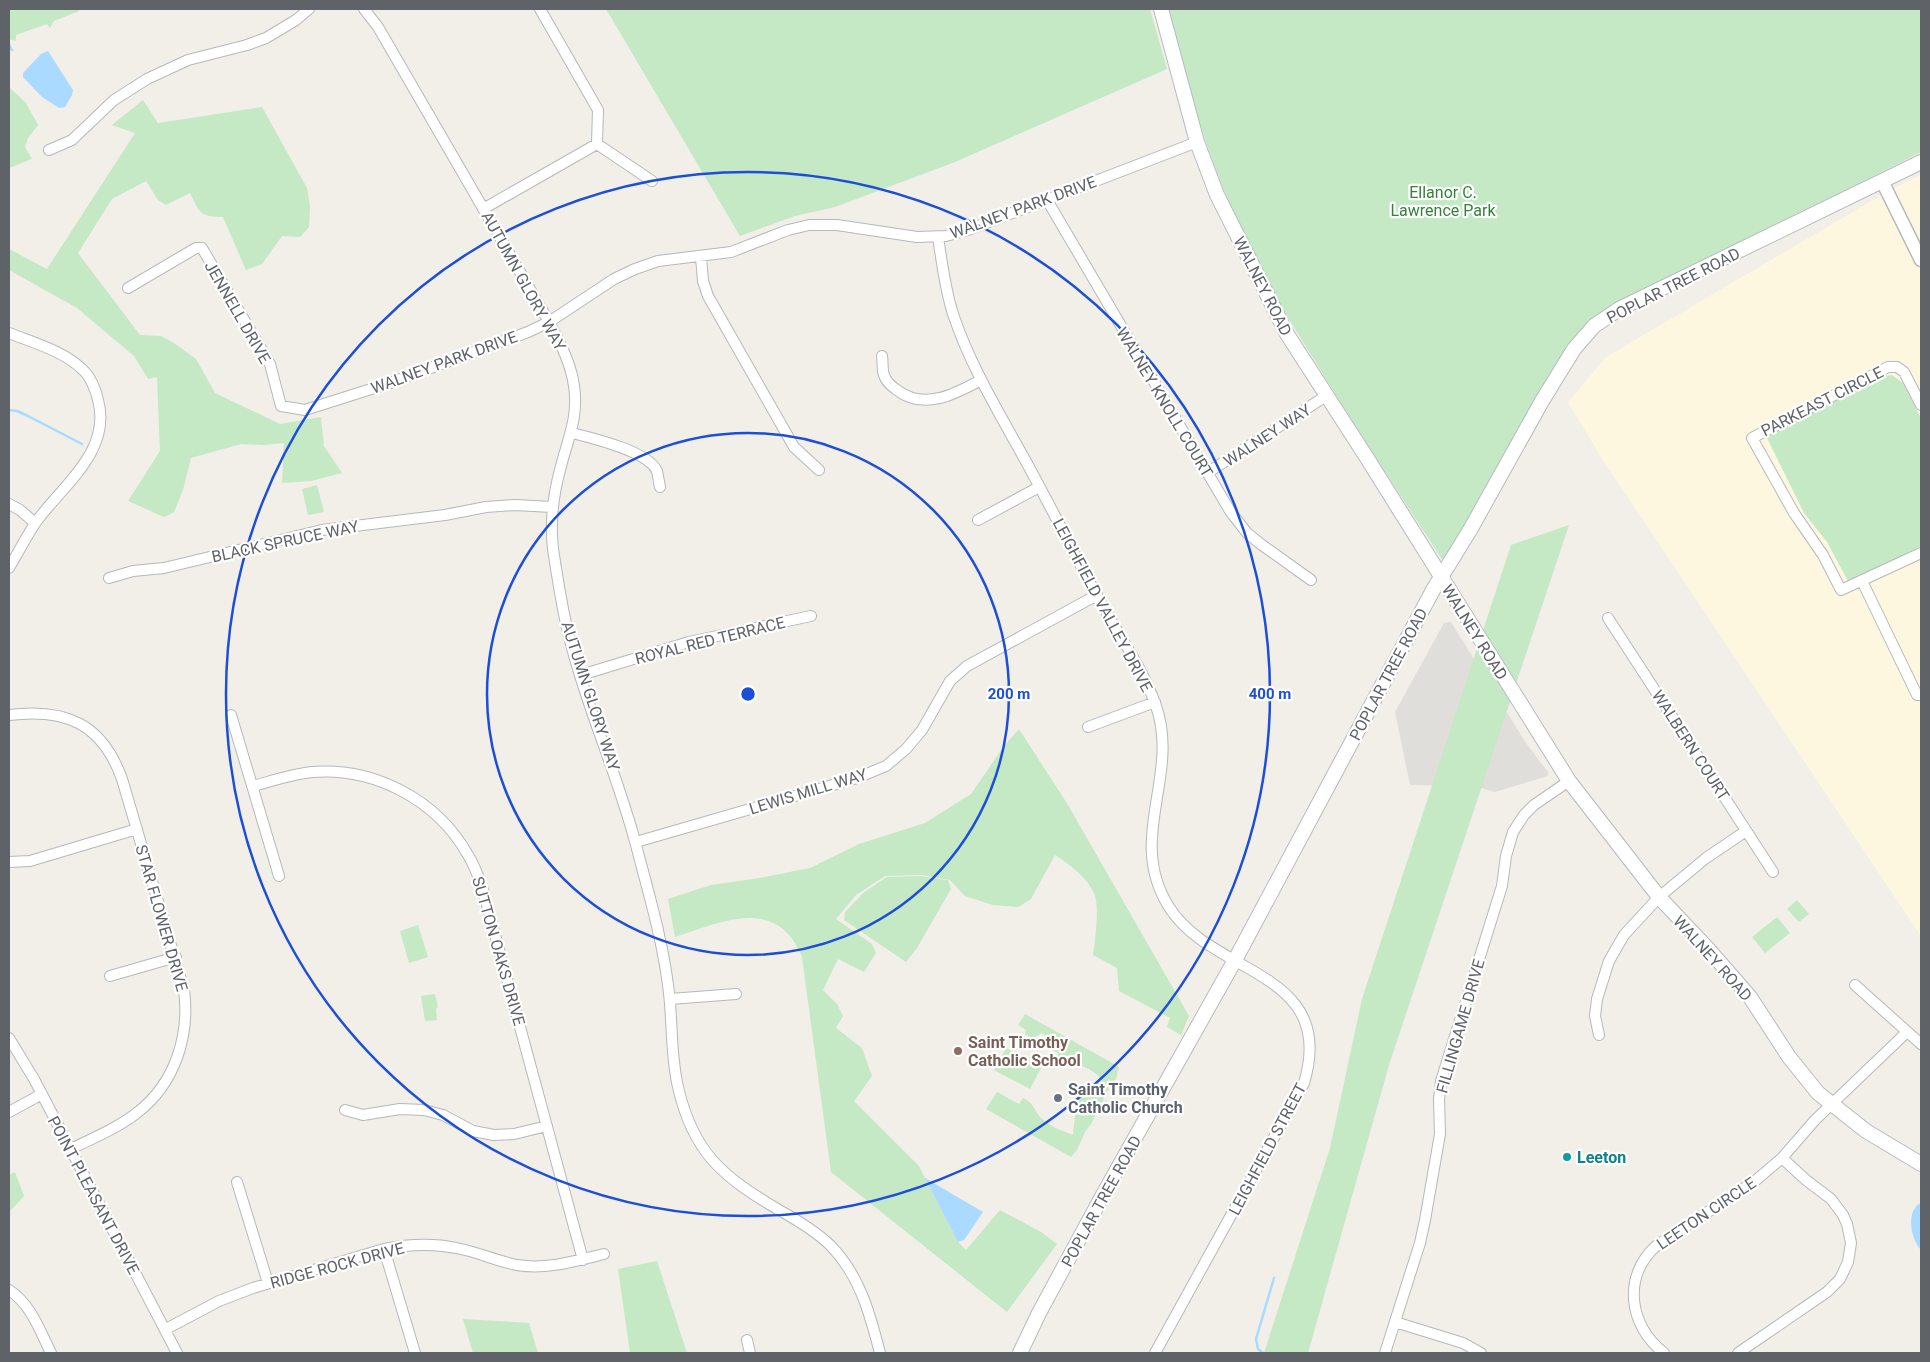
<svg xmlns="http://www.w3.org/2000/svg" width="1930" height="1362" font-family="Roboto,sans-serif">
	<rect width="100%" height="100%" fill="#f1efe8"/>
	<!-- commercial -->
	<path fill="#fef7e0" d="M 1921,175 L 1921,936 L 1601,457 L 1568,402 L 1606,357 L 1887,192 Z"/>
	<!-- industrial -->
	<path fill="#e0deda" d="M 1451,622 L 1526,743 L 1548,772 L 1548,776 L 1495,792 L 1474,786 L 1410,785 L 1395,712 L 1444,623 Z"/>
	<!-- green -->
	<path fill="#c5e8c5" d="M 9,9 L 78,9 L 79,11 L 54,21 L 50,28 L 47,24 L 16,35 L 16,41 L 9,39 Z
		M 606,9 L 1150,9 L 1167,69 L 955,162 L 835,207 L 795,216 L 740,236 Z
		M 1165,9 L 1921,9 L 1921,152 L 1636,296 L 1581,336 L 1445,564 C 1399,493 1352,422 1308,350 C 1294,326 1278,303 1265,279 C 1219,194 1192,101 1165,9 Z
		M 9,87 L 26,103 L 38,125 L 28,138 L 25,147 L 32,159 L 9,168 Z
		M 143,100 L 158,123 L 262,107 L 307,188 L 310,207 L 309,227 L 300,237 L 282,236 L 262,264 L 246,270 L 223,217 C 200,217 199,212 190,193 L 166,205 L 158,200 L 146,181 L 112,199 L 78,253 L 140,335 L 161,336 L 174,343 L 196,359 L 215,393 L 280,424 L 321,417 L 324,446 L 342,473 L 311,481 L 282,483 L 284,443 L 264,445 L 241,444 L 191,458 L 183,490 L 174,512 L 164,517 L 128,501 L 160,451 L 157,377 L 148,379 L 134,356 L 77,308 L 9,270 L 9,249 L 47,269 L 135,133 L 112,125 Z
		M 1892,375 L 1903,383 L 1921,418 L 1921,546 L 1849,583 L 1827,542 L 1804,513 L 1766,436 L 1883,376 Z
		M 317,485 L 324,512 L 308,515 L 302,489 Z
		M 1569,525 L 1389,1065 L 1308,1353 L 1264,1353 L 1330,1148 L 1362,999 L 1511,545 Z
		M 1019,729 L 1068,805 L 1189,1016 L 1181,1035 L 1167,1027 L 1170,1018 L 1119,991 L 1117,968 L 1093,955 C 1095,940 1100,907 1094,893 C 1086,876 1070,865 1055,855 L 1031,899 L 1018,907 L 993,905 L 965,896 L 950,880 L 921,875 L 885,876 L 856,895 L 836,919 L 872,944 L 876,953 L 864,972 L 838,959 L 823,990 L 837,1004 L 843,1016 L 836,1028 L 862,1048 L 872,1076 L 854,1101 L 919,1166 L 958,1242 L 966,1250 L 1000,1210 L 1041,1232 L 1057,1244 L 1007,1312 L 831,1172 L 802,957 C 777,895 722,922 675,937 L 668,899 L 711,885 L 760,878 L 810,868 L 859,844 L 925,823 L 971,794 L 1004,746 Z
		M 920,876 L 948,880 L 951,889 L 917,948 L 906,962 L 844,920 L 845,912 L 863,893 L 887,877 Z
		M 1797,900 L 1809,914 L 1799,922 L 1787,909 Z
		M 1777,917 L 1790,933 L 1765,953 L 1752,937 Z
		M 418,925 L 428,957 L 409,963 L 400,931 Z
		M 435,994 L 438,1007 L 436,1009 L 437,1020 L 425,1021 L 421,996 Z
		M 1025,1014 L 1119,1067 L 1116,1079 L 1109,1088 L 1091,1124 L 1085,1132 L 1077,1150 L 1071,1157 L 986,1109 L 997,1092 L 1019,1104 L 1023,1098 C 1035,1104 1033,1109 1041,1118 C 1049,1126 1062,1131 1073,1135 C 1078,1097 1071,1104 1102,1080 C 1090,1066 1073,1061 1054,1063 L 1058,1053 L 1049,1048 L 1054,1039 L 1041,1033 L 1033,1039 L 1025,1034 L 1026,1030 L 1018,1025 Z
		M 1006,1048 L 1041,1068 L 1030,1089 L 994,1070 Z
		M 15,1172 L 24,1196 L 9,1212 L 9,1175 Z
		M 657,1261 L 687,1353 L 630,1353 L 618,1269 Z
		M 463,1319 L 529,1323 L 538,1353 L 473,1353 Z"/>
	<!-- water -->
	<path fill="#aadaff" d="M 48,51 L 73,90 L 72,95 L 65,107 L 59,108 L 42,97 L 23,77 L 23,73 L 41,54 Z
		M 925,1178 L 983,1212 L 964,1240 L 958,1242 Z
		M 1921,1203 L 1921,1250 C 1911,1240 1905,1210 1921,1203 Z"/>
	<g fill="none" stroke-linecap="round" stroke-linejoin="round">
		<!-- stream -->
		<path stroke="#aadaff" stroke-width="2.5" d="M 9,45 L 12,50
			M 9,410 L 17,411 L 28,416 L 82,444
			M 1263,1353 L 1258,1349 L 1256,1339 L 1274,1278"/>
		<!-- minor casing -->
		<g stroke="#b5b8bc" stroke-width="12">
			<path id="minor" d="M 364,9 L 378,27 L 549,322 C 560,343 571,363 574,386 C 579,417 567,441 560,470 C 553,496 550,522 553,549 C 557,575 561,602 567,628 C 584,702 617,772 636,845 C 648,891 662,938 668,985 C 673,1019 670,1053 678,1087 C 693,1153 723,1177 779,1210 C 797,1220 816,1231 831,1246 C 860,1276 870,1314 880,1353
				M 540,9 L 598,110 L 597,144
				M 49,150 L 72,140 L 114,100 L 147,79 L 188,60 L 247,45 L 266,38 L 296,20 L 309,9
				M 1047,200 L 1230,511 L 1247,533 L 1262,545 L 1311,580
				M 483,209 L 597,144 L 652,181
				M 938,237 C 942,263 945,289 953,314 C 970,365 998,411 1024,458 C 1049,503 1072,550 1097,596 C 1116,631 1141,665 1155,703 C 1182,775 1125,837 1169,907 C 1212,976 1338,970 1304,1083 L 1155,1353
				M 701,257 L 703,281 L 708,296 L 794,447 L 819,470
				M 128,288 L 196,248 L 202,248 L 270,364 L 281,406 L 305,410 L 390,383 L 528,332 L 549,322 L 614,279 L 635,269 L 658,261 L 731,252 L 788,230 L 809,225 L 837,225 L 917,237 L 946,236 L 968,230 L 1197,142
				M 9,333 C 34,343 64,351 83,370 C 90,376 96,390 98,400 C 112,451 63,485 36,522 C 26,537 18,553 9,568
				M 882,356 C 883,362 882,370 884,375 C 886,382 891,386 897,390 C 924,411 955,394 981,380
				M 1921,405 L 1904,372 L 1897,367 L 1888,367 L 1752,438 L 1794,513 L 1823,555 L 1841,590 L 1921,553
				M 572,433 C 592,438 648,451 657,471 C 658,476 659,482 660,487
				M 1207,473 L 1326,396
				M 9,504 L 20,510 L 35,523
				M 978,520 L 1039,487
				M 109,578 L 133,571 L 164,568 L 322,530 L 445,515 L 486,507 L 515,505 L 552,507
				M 1862,581 L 1917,695 L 1921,695
				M 1608,618 L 1773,872
				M 581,675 L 689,642 L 811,616
				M 9,715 C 65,708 102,723 122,779 L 184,990 C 190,1036 175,1083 138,1112 C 118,1128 93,1138 71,1149
				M 231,715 L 279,876
				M 1088,727 L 1155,702
				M 253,786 C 272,781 292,774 312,772 C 375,767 437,800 468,855 C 475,866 479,878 483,890 L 583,1260
				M 636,842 L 857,778 L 886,766 L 906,749 L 922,730 L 950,681 L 967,666 L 1097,595
				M 9,862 L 30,861 L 137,829
				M 110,976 L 176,957
				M 1855,985 L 1921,1044
				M 670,999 L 736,994
				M 1599,1035 L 1595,1016 L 1597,999 L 1609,961 L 1624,935 L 1659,897 L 1706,858 L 1746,831
				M 9,1038 L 34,1079 L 177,1353
				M 345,1110 L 363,1115 L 400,1109 L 424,1110 L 443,1115 L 473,1131 L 494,1135 L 514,1134 L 547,1126
				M 9,1112 L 42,1094
				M 237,1182 L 268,1283
				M 384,1249 L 415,1353
				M 9,1290 C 31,1304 40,1331 51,1353
				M 1395,1322 L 1463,1343 L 1481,1353
				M 166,1329 L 219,1301 L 253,1288 L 384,1249 C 409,1244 435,1243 461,1249 C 480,1253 497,1261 517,1265 C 547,1270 575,1261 604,1254
				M 747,1340 L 750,1353
				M 1385,1353 L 1420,1243 L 1425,1220 L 1440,1134 L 1439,1099 L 1441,1081 L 1502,886 L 1506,856 L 1513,832 L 1524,815 L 1534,805 L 1569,781
				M 1664,1353 C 1629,1326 1622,1277 1656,1246 L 1755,1181 L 1782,1158 L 1815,1120 L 1907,1032
				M 1738,1353 L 1827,1292 L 1840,1279 L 1848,1262 L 1851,1243 L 1847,1224 L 1843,1215 L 1831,1199 L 1806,1180 L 1782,1158"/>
		</g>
		<!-- tertiary casing -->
		<g stroke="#b5b8bc" stroke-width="15">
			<path id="tertiary" d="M 1882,181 L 1921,260"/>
		</g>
		<!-- secondary casing -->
		<g stroke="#b6babf" stroke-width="16">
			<path id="secondary" d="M 1161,9 L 1197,142 L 1217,195 L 1287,334 L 1367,458 L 1569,781 L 1659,897 L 1709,950 L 1750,997 L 1789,1057 L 1818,1093 L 1866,1131 L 1921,1164
				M 1020,1353 L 1039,1313 L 1104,1193 L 1235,960 L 1433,590 L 1470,530 L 1542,401 L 1574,349 L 1594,326 L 1619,309 L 1921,162"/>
		</g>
		<!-- minor -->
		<use href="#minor" stroke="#fff" stroke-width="10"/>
		<!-- tertiary -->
		<use href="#tertiary" stroke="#fff" stroke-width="12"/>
		<!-- secondary -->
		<use href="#secondary" stroke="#fff" stroke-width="14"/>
	</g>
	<!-- distance rings -->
	<g fill="none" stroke="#1d4ed8" stroke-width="2.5">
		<circle cx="748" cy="694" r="261"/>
		<circle cx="748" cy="694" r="522"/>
	</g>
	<!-- markers -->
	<circle fill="#8d6e63" stroke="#fff" stroke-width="2" cx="958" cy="1051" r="5"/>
	<circle fill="#6b7280" stroke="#fff" stroke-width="2" cx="1058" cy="1098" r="5"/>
	<circle fill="#0f9aa8" stroke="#fff" stroke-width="2" cx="1567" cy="1157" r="5"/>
	<g text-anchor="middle" stroke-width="4.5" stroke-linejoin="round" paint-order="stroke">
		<!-- park labels -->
		<g font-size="16" fill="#348238" stroke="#fff">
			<text x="1443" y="198">Ellanor C.<tspan x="1443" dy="18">Lawrence Park</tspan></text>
		</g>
		<!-- street labels -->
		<g font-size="16" fill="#5f6368" stroke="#fff">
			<text transform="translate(1023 207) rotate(-20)" y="6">WALNEY PARK DRIVE</text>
			<text transform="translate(524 281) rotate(61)" y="6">AUTUMN GLORY WAY</text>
			<text transform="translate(1673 285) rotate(-27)" y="6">POPLAR TREE ROAD</text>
			<text transform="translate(1263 286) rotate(63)" y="6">WALNEY ROAD</text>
			<text transform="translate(238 312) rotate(60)" y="6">JENNELL DRIVE</text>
			<text transform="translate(444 362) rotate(-20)" y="6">WALNEY PARK DRIVE</text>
			<text transform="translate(1822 401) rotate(-27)" y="6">PARKEAST CIRCLE</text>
			<text transform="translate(1165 402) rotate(59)" y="6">WALNEY KNOLL COURT</text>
			<text transform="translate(1267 435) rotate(-33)" y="6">WALNEY WAY</text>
			<text transform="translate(285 541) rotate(-12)" y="6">BLACK SPRUCE WAY</text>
			<text transform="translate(1103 605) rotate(62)" y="6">LEIGHFIELD VALLEY DRIVE</text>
			<text transform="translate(1475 632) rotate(58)" y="6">WALNEY ROAD</text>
			<text transform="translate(710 640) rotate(-14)" y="6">ROYAL RED TERRACE</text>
			<text transform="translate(1388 674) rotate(-62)" y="6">POPLAR TREE ROAD</text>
			<text transform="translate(591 696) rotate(72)" y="6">AUTUMN GLORY WAY</text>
			<text transform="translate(1691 745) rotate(57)" y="6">WALBERN COURT</text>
			<text transform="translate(808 791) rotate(-17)" y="6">LEWIS MILL WAY</text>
			<text transform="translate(162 918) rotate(74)" y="6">STAR FLOWER DRIVE</text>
			<text transform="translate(499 951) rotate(74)" y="6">SUTTON OAKS DRIVE</text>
			<text transform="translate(1713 958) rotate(48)" y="6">WALNEY ROAD</text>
			<text transform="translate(1460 1026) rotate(-74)" y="6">FILLINGAME DRIVE</text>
			<text transform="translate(1267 1149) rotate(-62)" y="6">LEIGHFIELD STREET</text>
			<text transform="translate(94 1195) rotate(62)" y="6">POINT PLEASANT DRIVE</text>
			<text transform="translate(1101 1201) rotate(-61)" y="6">POPLAR TREE ROAD</text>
			<text transform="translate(1706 1213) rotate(-34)" y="6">LEETON CIRCLE</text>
			<text transform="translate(337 1265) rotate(-15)" y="6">RIDGE ROCK DRIVE</text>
		</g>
		<!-- education labels -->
		<g font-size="16" font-weight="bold" fill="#785e54" stroke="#fff" text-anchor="start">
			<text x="968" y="1048">Saint Timothy<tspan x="968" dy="18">Catholic School</tspan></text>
		</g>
		<!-- worship labels -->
		<g font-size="16" font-weight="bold" fill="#5b616d" stroke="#fff" text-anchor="start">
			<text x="1068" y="1095">Saint Timothy<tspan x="1068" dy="18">Catholic Church</tspan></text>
		</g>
		<!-- culture labels -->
		<g font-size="16" font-weight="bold" fill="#0d838f" stroke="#fff" text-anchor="start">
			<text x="1577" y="1163">Leeton</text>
		</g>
	</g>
	<circle cx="748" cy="694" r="8" fill="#1d4ed8" stroke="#fff" stroke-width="2.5"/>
	<g font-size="15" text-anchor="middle" font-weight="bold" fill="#1d4ed8" stroke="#fff" stroke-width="4.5" stroke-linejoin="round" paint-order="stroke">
		<text x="1009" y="699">200 m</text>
		<text x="1270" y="699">400 m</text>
	</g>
	<!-- border -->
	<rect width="1930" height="1362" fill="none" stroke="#5f6368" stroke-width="20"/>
</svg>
